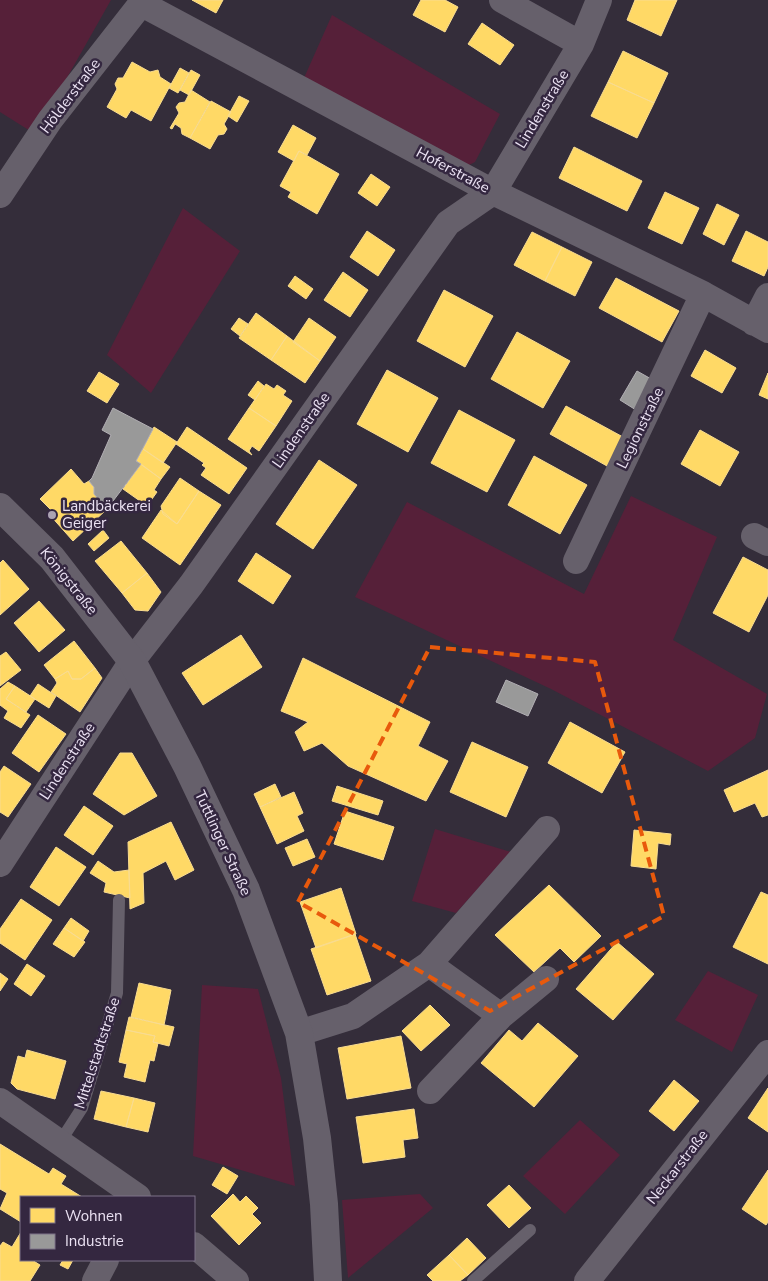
<svg xmlns="http://www.w3.org/2000/svg" width="768" height="1281" font-family="'Nunito Sans',sans-serif">
	<rect width="100%" height="100%" fill="#342d3a"/>
	<!-- green -->
	<path fill="#562039" d="M 0,0 L 111,0 L 35,134 L 0,112 Z
		M 332,15 L 500,114 L 475,162 L 461,169 L 300,87 Z
		M 183,208 L 240,251 L 151,393 L 107,355 Z
		M 631,496 L 717,537 L 673,640 L 767,694 L 755,738 L 708,771 L 551,689 L 355,597 L 407,502 L 584,594 Z
		M 435,829 L 511,852 L 456,913 L 412,901 Z
		M 708,971 L 758,995 L 732,1052 L 675,1020 Z
		M 202,985 L 258,989 L 281,1078 L 295,1186 L 193,1156 Z
		M 580,1120 L 620,1155 L 565,1214 L 523,1176 Z
		M 420,1194 L 433,1208 L 348,1278 L 342,1200 Z"/>
	<!-- homes -->
	<path fill="#ffd966" stroke="#f9dc90" d="M 192,0 L 223,0 L 216,13 Z
		M 421,0 L 445,0 L 458,7 L 445,32 L 413,15 Z
		M 635,0 L 677,0 L 661,36 L 627,20 Z
		M 482,23 L 514,45 L 500,65 L 468,44 Z
		M 623,51 L 668,73 L 654,103 L 608,82 Z
		M 132,62 L 150,72 L 158,70 L 160,77 L 171,84 L 151,121 L 131,110 L 126,118 L 107,107 L 117,89 L 115,84 L 118,78 L 123,78 Z
		M 180,68 L 189,73 L 178,93 L 169,88 Z
		M 191,70 L 200,75 L 189,95 L 180,90 Z
		M 608,82 L 654,103 L 637,138 L 591,116 Z
		M 191,90 L 210,102 L 190,138 L 182,134 L 181,128 L 175,124 L 172,129 L 170,128 L 179,113 L 176,107 L 179,103 L 185,102 Z
		M 239,96 L 249,101 L 237,122 L 228,116 Z
		M 211,101 L 231,112 L 224,124 L 227,129 L 224,134 L 218,135 L 210,149 L 190,138 Z
		M 293,125 L 316,138 L 307,155 L 299,151 L 294,161 L 278,152 Z
		M 574,147 L 642,181 L 627,211 L 559,178 Z
		M 299,151 L 339,174 L 317,214 L 288,197 L 291,192 L 280,186 Z
		M 371,174 L 390,187 L 377,206 L 358,193 Z
		M 665,192 L 699,208 L 682,244 L 648,228 Z
		M 717,204 L 739,215 L 724,245 L 703,234 Z
		M 367,231 L 395,250 L 378,276 L 350,257 Z
		M 746,231 L 768,242 L 768,267 L 764,276 L 732,261 Z
		M 532,232 L 562,247 L 545,281 L 514,265 Z
		M 562,247 L 592,262 L 575,296 L 545,281 Z
		M 343,272 L 368,290 L 350,317 L 324,300 Z
		M 295,276 L 313,289 L 306,299 L 288,286 Z
		M 616,278 L 679,311 L 662,342 L 599,308 Z
		M 444,290 L 493,316 L 465,367 L 417,341 Z
		M 256,313 L 287,336 L 271,360 L 239,338 Z
		M 239,318 L 248,324 L 240,336 L 231,329 Z
		M 309,318 L 336,337 L 320,361 L 293,342 Z
		M 517,332 L 570,361 L 543,408 L 491,379 Z
		M 287,336 L 320,361 L 305,383 L 271,360 Z
		M 705,350 L 736,368 L 722,393 L 691,376 Z
		M 387,370 L 438,398 L 408,452 L 357,424 Z
		M 99,372 L 119,384 L 107,403 L 87,391 Z
		M 768,373 L 768,399 L 759,395 Z
		M 258,381 L 264,386 L 255,400 L 248,395 Z
		M 266,384 L 274,389 L 277,385 L 286,391 L 283,395 L 292,401 L 276,426 L 249,408 Z
		M 566,406 L 623,437 L 607,466 L 550,434 Z
		M 249,408 L 276,426 L 259,451 L 252,446 L 249,451 L 252,455 L 228,439 Z
		M 459,410 L 515,440 L 487,492 L 431,463 Z
		M 154,427 L 177,442 L 163,463 L 143,449 Z
		M 187,427 L 247,468 L 229,494 L 201,475 L 206,468 L 202,465 L 204,463 L 176,444 Z
		M 700,430 L 739,452 L 720,486 L 681,464 Z
		M 143,449 L 170,467 L 161,479 L 136,461 Z
		M 534,456 L 587,485 L 560,534 L 508,505 Z
		M 319,460 L 357,485 L 313,549 L 276,524 Z
		M 141,464 L 161,479 L 154,490 L 157,492 L 147,506 L 123,489 Z
		M 71,469 L 84,484 L 89,481 L 94,487 L 94,494 L 107,509 L 73,541 L 49,514 L 52,511 L 40,499 Z
		M 180,478 L 199,491 L 177,524 L 163,514 L 161,506 Z
		M 199,491 L 221,505 L 180,565 L 142,538 L 161,510 L 177,524 Z
		M 103,530 L 109,538 L 94,551 L 88,544 Z
		M 121,541 L 147,573 L 122,593 L 95,561 Z
		M 256,553 L 291,576 L 273,604 L 238,581 Z
		M 743,557 L 768,570 L 768,595 L 749,632 L 713,613 Z
		M 3,560 L 29,589 L 0,615 L 0,563 Z
		M 147,573 L 161,592 L 148,611 L 135,610 L 122,593 Z
		M 39,601 L 65,630 L 39,652 L 14,623 Z
		M 241,635 L 262,667 L 203,705 L 182,673 Z
		M 74,641 L 95,668 L 81,679 L 72,679 L 68,671 L 55,679 L 44,665 Z
		M 6,652 L 21,670 L 0,686 L 0,656 Z
		M 303,658 L 430,722 L 418,746 L 448,761 L 426,801 L 348,766 L 322,743 L 304,751 L 295,732 L 308,722 L 281,711 Z
		M 95,668 L 102,678 L 80,712 L 51,692 L 57,683 L 55,679 L 68,671 L 72,679 L 81,679 Z
		M 8,682 L 15,686 L 6,699 L 30,715 L 21,728 L 4,718 L 8,711 L 0,705 L 0,689 Z
		M 38,684 L 56,696 L 49,708 L 30,696 Z
		M 15,686 L 35,699 L 26,712 L 6,699 Z
		M 38,715 L 66,734 L 39,772 L 12,753 Z
		M 570,722 L 625,752 L 602,793 L 548,763 Z
		M 472,742 L 528,767 L 506,817 L 450,792 Z
		M 120,753 L 132,753 L 157,796 L 124,815 L 93,794 Z
		M 4,766 L 31,784 L 8,817 L 0,812 L 0,772 Z
		M 768,770 L 768,815 L 762,817 L 755,803 L 734,812 L 724,790 Z
		M 275,784 L 281,797 L 260,807 L 254,794 Z
		M 337,786 L 383,801 L 378,815 L 332,801 Z
		M 294,792 L 303,813 L 297,816 L 304,831 L 277,844 L 260,807 Z
		M 84,806 L 113,826 L 93,855 L 64,835 Z
		M 345,811 L 394,827 L 383,860 L 334,844 Z
		M 171,822 L 194,870 L 175,880 L 166,861 L 143,873 L 144,903 L 130,909 L 128,842 Z
		M 634,830 L 671,834 L 670,845 L 658,843 L 656,869 L 631,866 Z
		M 307,839 L 315,857 L 293,866 L 285,848 Z
		M 56,847 L 86,867 L 59,906 L 30,887 Z
		M 98,861 L 114,872 L 129,870 L 130,898 L 104,892 L 106,883 L 90,873 Z
		M 549,885 L 601,936 L 574,962 L 560,948 L 534,972 L 495,935 Z
		M 341,888 L 356,934 L 316,948 L 300,902 Z
		M 761,892 L 768,895 L 768,964 L 733,947 Z
		M 21,899 L 52,920 L 25,960 L 0,943 L 0,929 Z
		M 71,918 L 89,931 L 83,941 L 64,928 Z
		M 64,928 L 85,942 L 74,957 L 53,944 Z
		M 355,934 L 371,981 L 327,995 L 311,949 Z
		M 617,942 L 654,974 L 613,1020 L 576,989 Z
		M 27,964 L 45,976 L 31,996 L 14,984 Z
		M 0,973 L 8,979 L 0,991 Z
		M 139,983 L 171,990 L 164,1025 L 131,1017 Z
		M 430,1005 L 450,1025 L 421,1051 L 402,1031 Z
		M 129,1017 L 174,1027 L 169,1046 L 153,1042 L 155,1036 L 126,1030 Z
		M 538,1023 L 578,1056 L 534,1107 L 481,1063 L 509,1030 L 522,1041 Z
		M 126,1030 L 155,1036 L 153,1042 L 158,1043 L 154,1061 L 150,1060 L 145,1082 L 124,1077 L 127,1064 L 119,1062 Z
		M 401,1036 L 411,1088 L 347,1099 L 338,1048 Z
		M 27,1050 L 66,1061 L 55,1099 L 17,1089 L 11,1083 L 18,1056 L 25,1058 Z
		M 674,1080 L 699,1101 L 674,1131 L 649,1111 Z
		M 768,1088 L 768,1132 L 748,1118 Z
		M 101,1091 L 134,1098 L 126,1127 L 94,1119 Z
		M 134,1098 L 155,1103 L 148,1132 L 126,1127 Z
		M 414,1109 L 418,1138 L 403,1140 L 405,1157 L 363,1163 L 356,1117 Z
		M 0,1144 L 49,1174 L 53,1168 L 66,1176 L 61,1184 L 82,1197 L 21,1197 L 21,1222 L 0,1209 L 7,1193 L 0,1189 Z
		M 223,1167 L 238,1176 L 227,1194 L 212,1185 Z
		M 768,1170 L 768,1222 L 766,1225 L 742,1209 Z
		M 509,1185 L 531,1208 L 509,1228 L 487,1205 Z
		M 233,1194 L 240,1202 L 246,1196 L 258,1208 L 252,1214 L 261,1223 L 239,1245 L 211,1216 Z
		M 21,1232 L 21,1260 L 32,1260 L 40,1265 L 30,1281 L 0,1281 L 0,1246 L 3,1242 L 12,1247 Z
		M 467,1238 L 486,1258 L 468,1275 L 449,1255 Z
		M 449,1255 L 468,1275 L 460,1281 L 433,1281 L 427,1275 Z
		M 63,1260 L 73,1260 L 68,1269 L 60,1265 Z"/>
	<!-- industry -->
	<path fill="#999" stroke="#b2afb4" d="M 637,371 L 653,380 L 636,410 L 620,400 Z
		M 113,408 L 153,429 L 136,461 L 141,464 L 107,509 L 94,494 L 94,487 L 89,481 L 92,478 L 111,435 L 102,430 Z
		M 506,680 L 538,694 L 528,716 L 496,702 Z"/>
	<g fill="none" stroke-linecap="round" stroke-linejoin="round">
		<!-- service -->
		<path stroke="#66606b" stroke-width="12" d="M 60,1142 L 82,1108 L 117,993 L 119,900
			M 473,1281 L 530,1230"/>
		<!-- minor -->
		<path stroke="#66606b" stroke-width="26" d="M 502,0 L 581,44
			M 142,4 L 493,192 L 703,294 L 768,330
			M 0,195 L 50,120 L 144,0
			M 754,323 L 768,296
			M 754,536 L 768,543
			M 576,561 L 703,294
			M 0,864 L 132,661 L 191,585 L 448,223 L 493,192 L 581,44 L 599,0
			M 429,964 L 501,1016
			M 299,1033 L 353,1016 L 429,964 L 547,829
			M 430,1091 L 501,1016 L 546,979
			M 0,1101 L 138,1197
			M 194,1245 L 236,1281
			M 95,1281 L 106,1260
			M 587,1281 L 768,1053"/>
		<!-- tertiary -->
		<path stroke="#66606b" stroke-width="28" d="M 0,507 L 52,558 L 132,661 L 187,766 L 246,890 L 299,1033 L 317,1138 L 324,1204 L 328,1281"/>
	</g>
	<!-- marked area -->
	<path fill="none" stroke="#e8590c" stroke-width="4" stroke-dasharray="10 6" stroke-linejoin="round" d="M 430,647 L 595,662 L 664,916 L 490,1011 L 298,902 Z"/>
	<!-- markers -->
	<circle fill="#aba3b2" stroke="#342740" stroke-width="2" cx="52" cy="515" r="5"/>
	<g text-anchor="middle" stroke-width="5" stroke-linejoin="round" paint-order="stroke">
		<!-- street labels -->
		<g font-size="15" fill="#ebe2f3" stroke="#342740">
			<text transform="translate(70 96) rotate(-53)" y="5">Hölderstraße</text>
			<text transform="translate(542 109) rotate(-59)" y="5">Lindenstraße</text>
			<text transform="translate(453 170) rotate(28)" y="5">Hoferstraße</text>
			<text transform="translate(640 428) rotate(-64)" y="5">Legionstraße</text>
			<text transform="translate(301 430) rotate(-55)" y="5">Lindenstraße</text>
			<text transform="translate(69 581) rotate(51)" y="5">Königstraße</text>
			<text transform="translate(67 761) rotate(-57)" y="5">Lindenstraße</text>
			<text transform="translate(223 843) rotate(65)" y="5">Tuttlinger Straße</text>
			<text transform="translate(97 1053) rotate(-72)" y="5">Mittelstadtstraße</text>
			<text transform="translate(677 1167) rotate(-52)" y="5">Neckarstraße</text>
		</g>
		<!-- poi labels -->
		<g font-size="15" fill="#ebe2f3" stroke="#342740" text-anchor="start">
			<text x="62" y="511">Landbäckerei<tspan x="62" dy="17">Geiger</tspan></text>
		</g>
	</g>
	<!-- legend -->
	<rect x="20" y="1196" width="175" height="65" fill="#342740" stroke="#7d7288"/>
	<rect x="30" y="1208" width="25" height="15" fill="#ffd966" stroke="#7d7288"/>
	<text x="65" y="1221" font-size="15" fill="#ebe2f3">Wohnen</text>
	<rect x="30" y="1234" width="25" height="15" fill="#999999" stroke="#7d7288"/>
	<text x="65" y="1246" font-size="15" fill="#ebe2f3">Industrie</text>
</svg>
